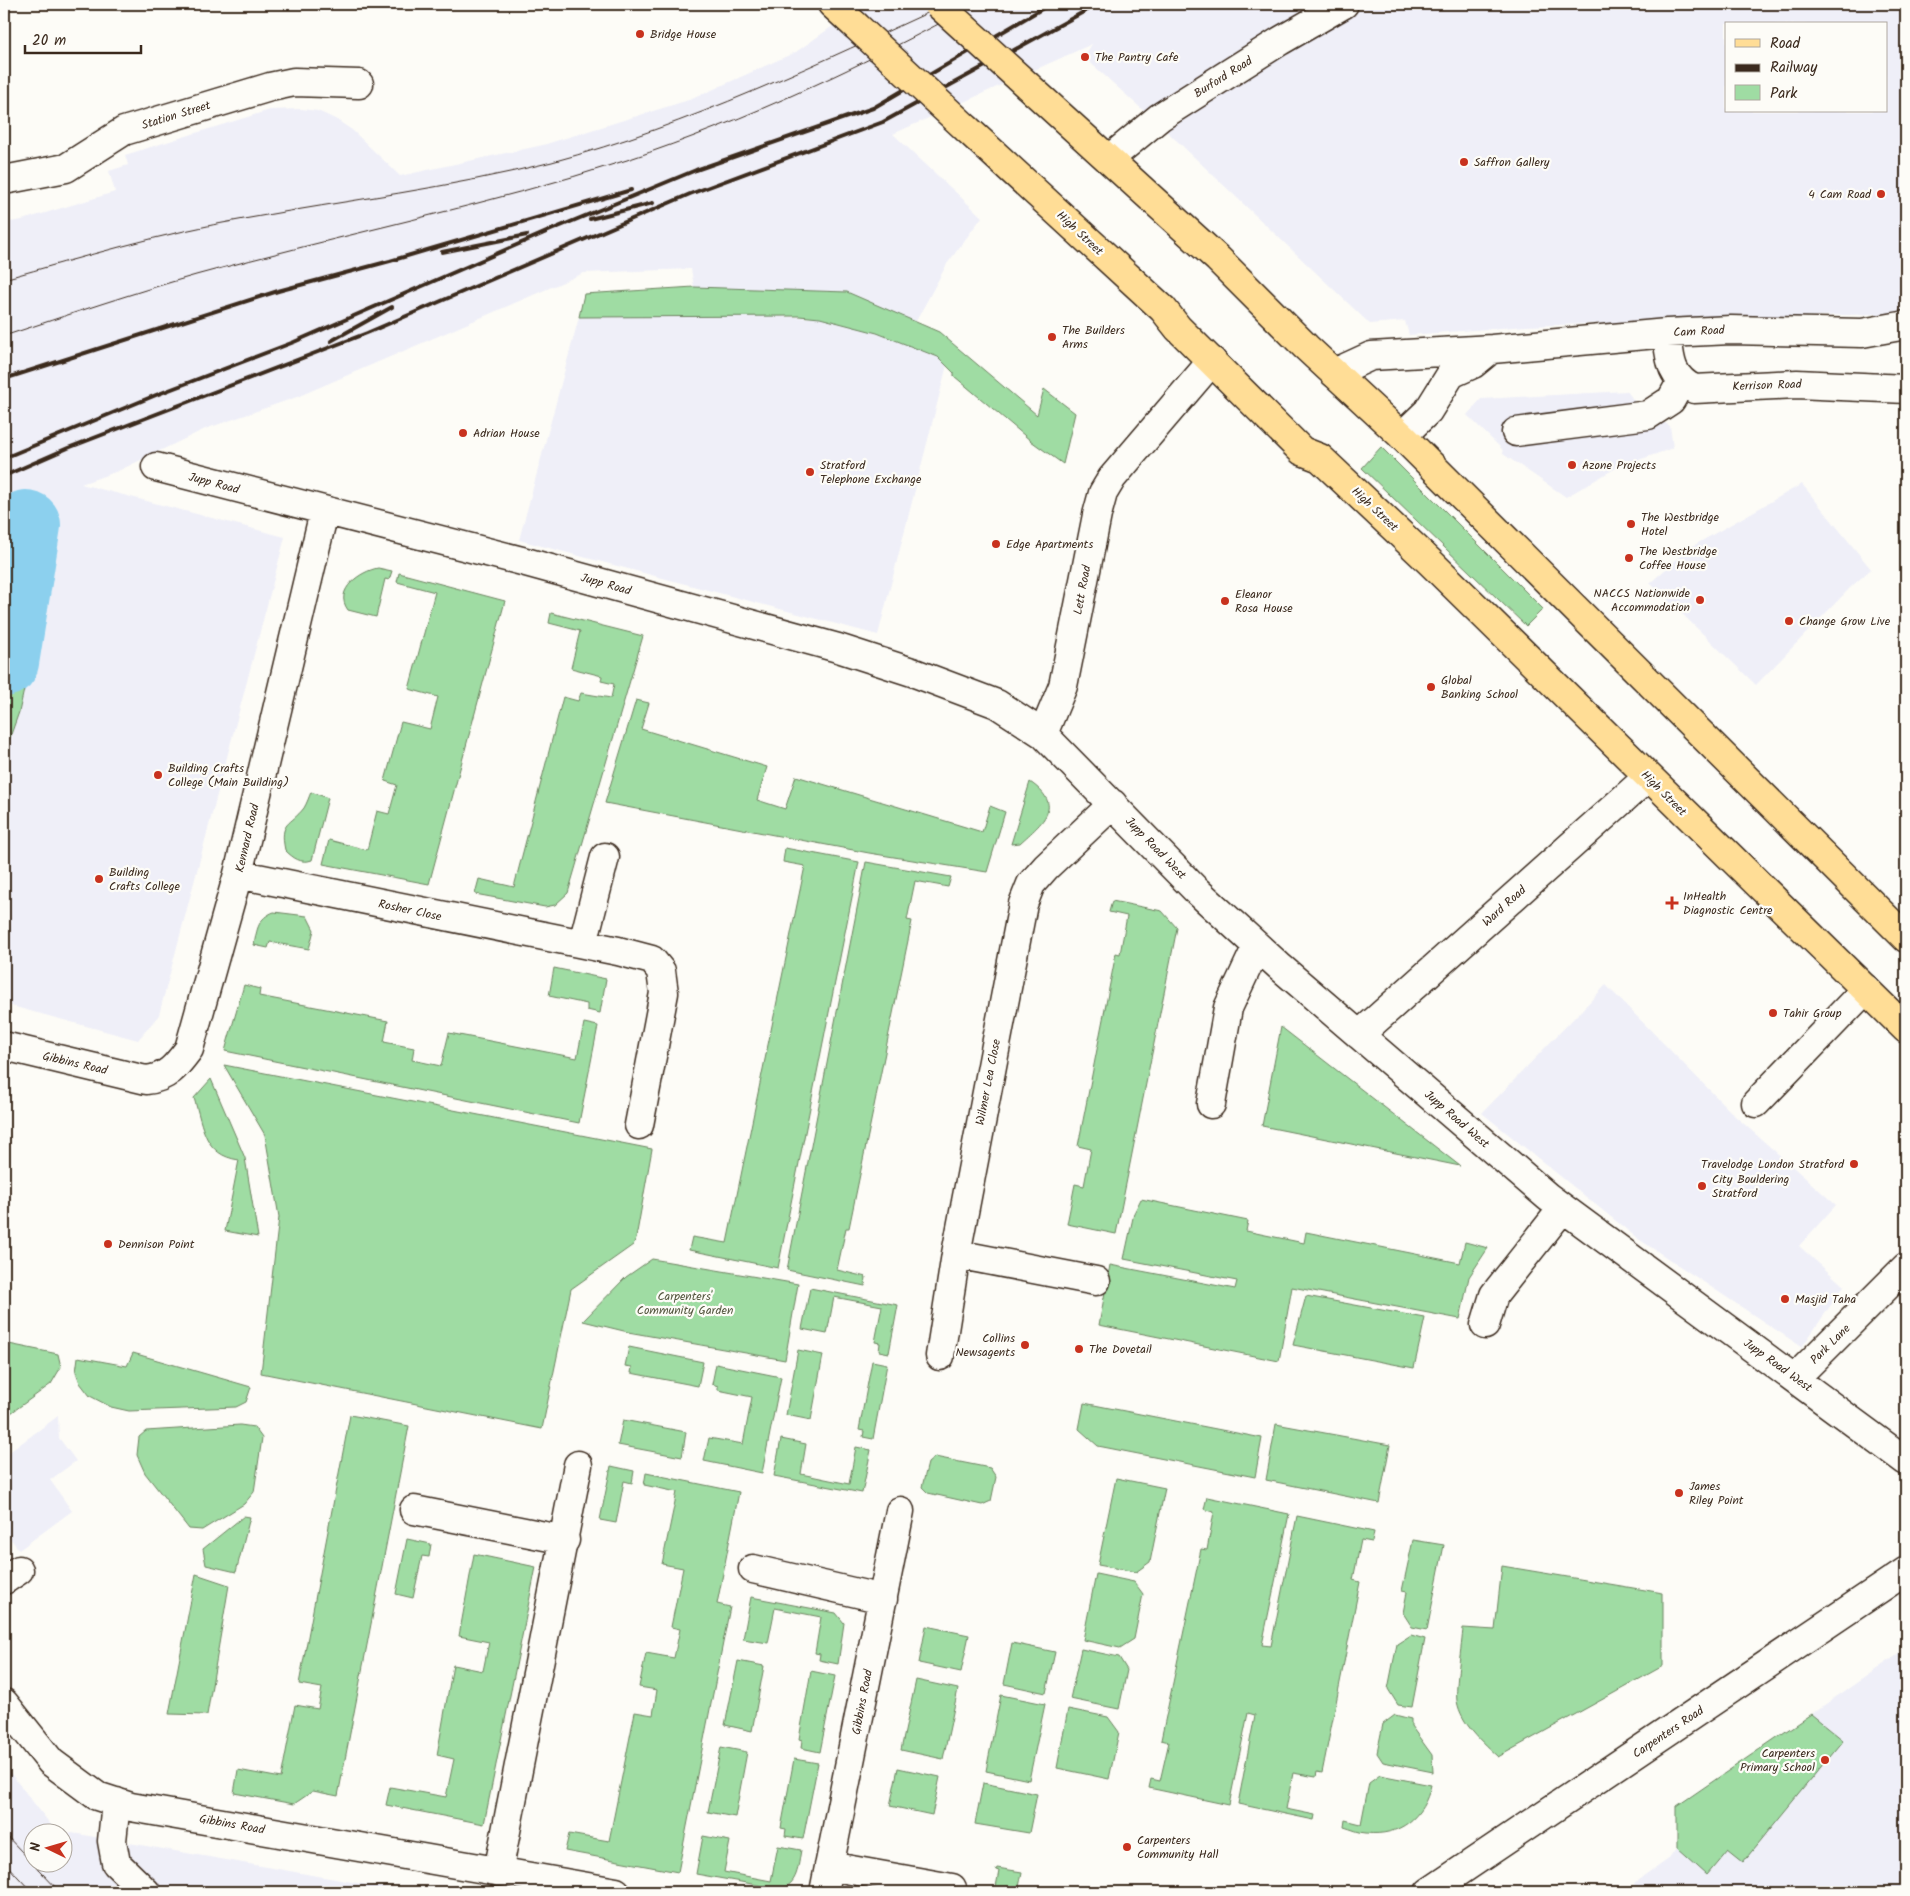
<svg xmlns="http://www.w3.org/2000/svg" width="1910" height="1896" font-family="Kalam,sans-serif">
	<rect width="100%" height="100%" fill="#fdfcf7"/>
	<filter id="ink" filterUnits="userSpaceOnUse"><feTurbulence type="fractalNoise" baseFrequency=".02" numOctaves="2"/><feDisplacementMap in="SourceGraphic" scale="10" xChannelSelector="R" yChannelSelector="G"/><feConvolveMatrix kernelMatrix="1 2 1 2 8 2 1 2 1" color-interpolation-filters="sRGB"/></filter>
	<g filter="url(#ink)">
		<!-- built -->
		<path fill="#efeff8" fill-rule="evenodd" d="M 864,4 L 1906,4 L 1906,313 L 1527,326 L 1409,335 L 1405,321 L 1370,324 L 1175,139 L 1084,57 L 1092,44 L 893,134 L 982,217 L 947,264 L 915,323 L 847,292 L 694,287 L 691,269 L 584,273 L 297,397 L 205,429 L 118,471 L 81,484 L 285,537 L 159,1015 L 138,1040 L 4,1004 L 4,754 L 19,712 L 32,654 L 38,579 L 48,505 L 4,527 L 4,223 L 22,220 L 115,192 L 109,171 L 128,165 L 125,155 L 270,110 L 301,109 L 318,111 L 337,120 L 352,130 L 400,176 L 543,145 L 692,99 L 796,52 ZM 1726,24 L 1886,24 L 1886,111 L 1726,111 Z
			M 739,315 L 820,318 L 848,324 L 877,333 L 938,357 L 947,365 L 878,635 L 519,540 L 579,317 Z
			M 1627,391 L 1639,408 L 1670,426 L 1673,448 L 1616,468 L 1566,497 L 1503,454 L 1502,449 L 1467,415 L 1481,399 Z
			M 1802,484 L 1871,569 L 1851,587 L 1756,685 L 1650,583 L 1691,547 Z
			M 1606,985 L 1735,1116 L 1836,1205 L 1799,1246 L 1844,1286 L 1802,1347 L 1637,1238 L 1482,1113 Z
			M 58,1416 L 59,1438 L 76,1461 L 50,1480 L 72,1511 L 19,1550 L 4,1530 L 4,1456 Z
			M 1906,1649 L 1906,1892 L 1639,1892 L 1635,1883 L 1670,1858 L 1677,1848 L 1677,1806 Z
			M 4,1765 L 55,1830 L 409,1892 L 4,1892 ZM 32,1834 L 62,1834 L 62,1864 L 32,1864 Z"/>
		<!-- green -->
		<path fill="#9fdca3" stroke="#6d8360" d="M 694,287 L 847,292 L 939,332 L 1037,415 L 1044,389 L 1075,413 L 1063,464 L 1031,441 L 954,376 L 954,373 L 938,357 L 877,333 L 820,318 L 799,316 L 579,317 L 584,294 Z
			M 1381,447 L 1543,609 L 1526,626 L 1362,468 Z
			M 49,505 L 32,654 L 19,712 L 4,754 L 4,554 L 7,552 L 4,542 L 4,527 Z
			M 378,568 L 392,571 L 389,580 L 385,579 L 376,617 L 348,610 C 333,590 361,571 378,568 Z
			M 399,573 L 505,601 L 429,884 L 323,864 L 329,840 L 367,850 L 377,811 L 389,814 L 397,785 L 385,781 L 401,722 L 430,729 L 438,697 L 409,689 L 435,592 L 397,582 Z
			M 551,613 L 643,636 L 568,893 L 555,905 L 545,907 L 475,894 L 479,879 L 514,887 L 563,697 L 578,701 L 581,693 L 611,698 L 614,684 L 601,681 L 602,676 L 571,668 L 580,631 L 549,623 Z
			M 636,700 L 649,703 L 641,729 L 767,767 L 757,800 L 785,809 L 796,776 L 982,832 L 990,806 L 1005,812 L 987,872 L 869,853 L 605,803 Z
			M 1030,782 C 1065,806 1043,822 1020,843 L 1011,844 Z
			M 311,792 L 328,798 L 312,860 C 301,864 293,858 285,850 C 279,821 290,826 304,808 C 307,803 309,797 311,792 Z
			M 785,848 L 859,862 L 778,1268 L 689,1250 L 692,1237 L 727,1243 L 805,866 L 783,862 Z
			M 866,862 L 951,877 L 948,887 L 915,881 L 907,920 L 912,921 L 849,1228 L 846,1228 L 837,1270 L 866,1277 L 865,1286 L 787,1270 Z
			M 1112,901 L 1162,911 L 1177,928 L 1116,1234 L 1067,1224 L 1075,1184 L 1084,1186 L 1091,1149 L 1078,1146 L 1116,953 L 1120,954 L 1127,916 L 1109,912 Z
			M 274,912 L 307,916 L 314,930 L 309,949 L 270,942 L 268,948 L 254,945 C 257,929 258,918 274,912 Z
			M 554,968 L 606,979 L 600,1013 L 587,1010 L 587,1004 L 549,996 Z
			M 244,985 L 260,989 L 259,996 L 388,1021 L 384,1042 L 414,1048 L 412,1060 L 441,1066 L 449,1033 L 577,1058 L 584,1023 L 598,1026 L 579,1123 L 225,1051 Z
			M 1281,1027 L 1460,1166 L 1262,1126 Z
			M 224,1065 L 652,1149 L 636,1238 L 633,1245 L 571,1289 L 542,1429 L 261,1373 L 279,1217 L 265,1135 Z
			M 211,1079 L 245,1158 L 258,1237 L 225,1231 L 239,1160 C 204,1155 203,1127 194,1098 Z
			M 1141,1199 L 1248,1221 L 1246,1231 L 1304,1243 L 1306,1232 L 1460,1263 L 1465,1242 L 1488,1248 L 1469,1277 L 1460,1319 L 1292,1287 L 1279,1361 L 1099,1325 L 1110,1265 L 1235,1289 L 1237,1281 L 1124,1259 L 1134,1213 Z
			M 652,1259 L 798,1284 L 785,1360 L 628,1332 L 583,1321 L 626,1277 Z
			M 810,1288 L 898,1305 L 889,1353 L 879,1351 L 880,1343 L 875,1342 L 882,1306 L 834,1297 L 827,1334 L 802,1329 Z
			M 1306,1296 L 1425,1318 L 1414,1368 L 1293,1345 Z
			M 4,1343 L 58,1354 L 61,1367 L 51,1384 L 4,1418 Z
			M 629,1347 L 703,1362 L 698,1386 L 631,1373 L 632,1367 L 625,1366 Z
			M 798,1350 L 823,1355 L 811,1420 L 786,1415 Z
			M 133,1353 L 251,1387 L 246,1402 L 236,1407 L 129,1411 L 111,1407 L 90,1396 L 80,1383 L 76,1372 L 78,1357 L 127,1366 Z
			M 872,1361 L 887,1364 L 873,1439 L 863,1437 L 864,1431 L 859,1430 Z
			M 716,1364 L 781,1377 L 762,1473 L 704,1461 L 709,1438 L 743,1444 L 752,1397 L 718,1390 L 718,1386 L 712,1384 Z
			M 1084,1403 L 1262,1438 L 1255,1477 L 1098,1446 L 1079,1429 Z
			M 350,1415 L 409,1426 L 338,1796 L 313,1791 L 294,1804 L 234,1793 L 238,1770 L 281,1778 L 295,1705 L 318,1709 L 322,1688 L 299,1684 Z
			M 623,1420 L 686,1432 L 682,1457 L 618,1445 Z
			M 1276,1424 L 1390,1445 L 1379,1503 L 1266,1480 Z
			M 240,1425 L 254,1427 L 262,1438 L 254,1492 L 244,1504 L 202,1530 L 189,1529 L 145,1473 L 137,1455 L 139,1437 L 146,1431 Z
			M 781,1439 L 806,1444 L 801,1474 L 849,1484 L 856,1447 L 871,1450 L 862,1493 L 774,1476 Z
			M 935,1457 L 990,1468 L 996,1477 L 991,1501 L 982,1505 L 928,1493 L 922,1487 L 928,1463 Z
			M 611,1466 L 634,1471 L 632,1483 L 624,1481 L 616,1523 L 600,1520 Z
			M 646,1473 L 739,1492 L 717,1604 L 730,1607 L 678,1872 L 565,1851 L 569,1834 L 609,1841 L 635,1712 L 653,1715 L 657,1690 L 639,1687 L 646,1653 L 674,1658 L 680,1629 L 671,1627 L 683,1568 L 662,1564 L 677,1492 L 644,1485 Z
			M 1116,1478 L 1165,1488 L 1150,1562 L 1136,1572 L 1098,1565 Z
			M 1207,1497 L 1289,1514 L 1262,1645 L 1271,1646 L 1297,1516 L 1374,1532 L 1372,1542 L 1361,1540 L 1353,1580 L 1360,1582 L 1322,1773 L 1317,1772 L 1316,1777 L 1293,1773 L 1286,1809 L 1315,1815 L 1314,1820 L 1238,1804 L 1255,1715 L 1248,1713 L 1229,1805 L 1149,1788 L 1151,1779 L 1160,1781 L 1169,1742 L 1161,1740 L 1201,1549 L 1207,1550 L 1214,1512 L 1204,1509 Z
			M 244,1516 L 250,1517 L 236,1572 L 206,1565 L 203,1549 Z
			M 407,1539 L 431,1544 L 429,1557 L 422,1556 L 413,1598 L 396,1594 Z
			M 1413,1540 L 1444,1545 L 1427,1630 L 1412,1627 L 1403,1613 L 1407,1592 L 1402,1591 Z
			M 474,1554 L 536,1567 L 484,1824 L 386,1805 L 390,1787 L 446,1797 L 454,1759 L 437,1755 L 453,1665 L 483,1671 L 489,1642 L 459,1636 Z
			M 1502,1566 L 1663,1593 L 1663,1666 L 1498,1757 C 1482,1742 1461,1724 1457,1701 C 1455,1687 1462,1645 1463,1628 L 1495,1630 Z
			M 196,1574 L 229,1585 L 207,1715 L 169,1714 Z
			M 1096,1574 L 1134,1582 L 1143,1594 L 1134,1639 L 1120,1648 L 1083,1640 Z
			M 751,1597 L 836,1613 L 844,1623 L 838,1664 L 819,1660 L 820,1654 L 815,1653 L 821,1617 L 775,1608 L 768,1643 L 743,1639 Z
			M 926,1626 L 969,1635 L 961,1672 L 919,1663 Z
			M 1411,1635 L 1425,1639 L 1412,1707 L 1398,1705 L 1388,1689 L 1397,1644 Z
			M 1012,1643 L 1055,1652 L 1046,1693 L 1004,1684 Z
			M 1081,1649 L 1119,1657 L 1127,1670 L 1119,1709 L 1070,1699 Z
			M 738,1661 L 764,1666 L 752,1731 L 725,1725 Z
			M 811,1671 L 835,1676 L 820,1752 L 801,1748 L 802,1740 L 799,1739 Z
			M 916,1680 L 958,1689 L 943,1759 L 901,1750 Z
			M 1001,1695 L 1045,1704 L 1029,1780 L 986,1771 Z
			M 1068,1709 L 1108,1717 L 1119,1732 L 1109,1779 L 1057,1768 Z
			M 1811,1714 L 1843,1740 L 1743,1862 L 1728,1850 L 1707,1875 L 1677,1848 L 1677,1806 Z
			M 1395,1715 L 1411,1719 L 1411,1726 L 1432,1755 L 1433,1772 L 1383,1762 L 1377,1753 L 1383,1724 Z
			M 721,1747 L 747,1752 L 735,1817 L 708,1812 Z
			M 794,1759 L 818,1763 L 803,1839 L 785,1836 L 786,1829 L 781,1828 Z
			M 898,1768 L 940,1777 L 932,1815 L 890,1806 Z
			M 1380,1775 L 1431,1785 C 1424,1817 1400,1837 1366,1833 C 1360,1833 1351,1829 1344,1827 L 1345,1820 L 1361,1824 L 1369,1783 Z
			M 983,1783 L 1037,1794 L 1029,1833 L 975,1824 Z
			M 703,1836 L 730,1841 L 724,1872 L 771,1881 L 778,1846 L 801,1850 C 798,1866 798,1885 780,1889 L 696,1874 Z
			M 997,1868 L 1022,1872 L 1018,1892 L 995,1892 L 999,1871 L 996,1870 Z"/>
		<g fill="none" stroke-linecap="round" stroke-linejoin="round">
			<!-- river -->
			<path stroke="#8cd0ee" stroke-width="70" d="M 4,662 L 26,525"/>
			<!-- minor casing -->
			<g stroke="#3b2a1e" stroke-width="31">
				<path id="minor" d="M 1109,159 L 1160,117 L 1280,41 L 1344,4
					M 4,180 L 66,168 L 124,131 L 270,87 L 294,82 L 359,84
					M 1667,333 C 1670,358 1669,376 1694,389 L 1797,384 L 1906,389
					M 1334,373 L 1371,356 L 1492,349 L 1667,333 L 1731,330 L 1862,333 L 1906,325
					M 1516,432 L 1648,415 L 1671,400 L 1681,382
					M 1402,436 L 1428,411 L 1451,374 L 1473,364 L 1490,350
					M 156,467 L 522,561 L 838,648 L 912,672 L 997,704 L 1043,734 L 1196,890 L 1279,966 L 1548,1197 L 1906,1461
					M 1043,734 L 1063,686 L 1097,515 L 1103,493 L 1112,478 L 1212,361
					M 238,874 L 618,951 L 652,960 L 661,971 L 664,993 L 639,1125
					M 583,943 L 605,857
					M 1359,1035 L 1648,777
					M 4,1046 L 146,1080 C 168,1078 177,1065 189,1049 L 238,874 L 324,512
					M 1756,1103 L 1866,989
					M 1211,1104 L 1228,1008 L 1257,946
					M 956,1254 L 1096,1281
					M 1485,1325 L 1494,1295 L 1563,1208
					M 940,1356 L 956,1254 L 1023,904 L 1031,884 L 1046,867 L 1113,804
					M 1795,1378 L 1906,1267
					M 414,1510 L 565,1540
					M 753,1569 L 883,1599
					M 4,1580 L 19,1570
					M 4,1703 L 51,1762 L 97,1796 L 131,1807 L 616,1892
					M 116,1802 L 112,1841 L 116,1863 L 146,1892
					M 829,1866 L 952,1888
					M 498,1872 L 578,1465
					M 824,1892 L 900,1511
					M 1429,1892 L 1906,1571"/>
			</g>
			<!-- major casing -->
			<g stroke="#3b2a1e" stroke-width="31">
				<path id="major" d="M 832,4 L 855,25
					M 1028,86 L 1218,259 L 1306,347 L 1402,436 L 1906,938
					M 967,129 L 1163,309 L 1178,328 L 1302,451 L 1320,458 L 1429,561 L 1906,1029"/>
			</g>
			<!-- minor -->
			<use href="#minor" stroke="#fdfcf7" stroke-width="28"/>
			<!-- major -->
			<use href="#major" stroke="#ffdd96" stroke-width="28"/>
			<!-- tram -->
			<path stroke="#3b2a1e" stroke-width="1" d="M 4,279 C 83,257 163,233 244,219 C 347,200 451,188 552,162 C 690,125 818,63 947,4
				M 4,336 C 68,315 132,293 196,275 C 339,235 486,206 627,160 C 748,120 865,64 976,4
				M 4,1833 L 60,1892
				M 4,1862 L 32,1892"/>
			<!-- rail -->
			<path stroke="#3b2a1e" stroke-width="4" d="M 590,219 L 653,203
				M 442,252 L 527,235
				M 331,341 L 392,307
				M 4,379 L 278,291 L 390,261 L 631,190
				M 4,458 L 156,395 L 294,342 L 551,230 L 696,170 L 873,108 L 1050,4
				M 4,476 L 68,448 L 367,333 L 690,194 L 883,122 L 1098,4"/>
			<!-- major-bridge casing -->
			<g stroke="#3b2a1e" stroke-width="31" stroke-linecap="butt">
				<path id="major-bridge" d="M 938,4 L 1028,86
					M 855,25 L 967,129"/>
			</g>
			<!-- major-bridge -->
			<use href="#major-bridge" stroke="#ffdd96" stroke-width="28"/>
		</g>
	</g>
	<!-- markers -->
	<g fill="#c8321e" stroke="#fdfcf7" stroke-width="2">
		<circle cx="640" cy="34" r="5"/>
		<circle cx="1085" cy="57" r="5"/>
		<circle cx="1464" cy="162" r="5"/>
		<circle cx="1881" cy="194" r="5"/>
		<circle cx="1052" cy="337" r="5"/>
		<circle cx="463" cy="433" r="5"/>
		<circle cx="1572" cy="465" r="5"/>
		<circle cx="810" cy="472" r="5"/>
		<circle cx="1631" cy="524" r="5"/>
		<circle cx="996" cy="544" r="5"/>
		<circle cx="1629" cy="558" r="5"/>
		<circle cx="1700" cy="600" r="5"/>
		<circle cx="1225" cy="601" r="5"/>
		<circle cx="1789" cy="621" r="5"/>
		<circle cx="1431" cy="687" r="5"/>
		<circle cx="158" cy="775" r="5"/>
		<circle cx="99" cy="879" r="5"/>
		<path d="M1669.5 895.5h5v5h5v5h-5v5h-5v-5h-5v-5h5z"/>
		<circle cx="1773" cy="1013" r="5"/>
		<circle cx="1854" cy="1164" r="5"/>
		<circle cx="1702" cy="1186" r="5"/>
		<circle cx="108" cy="1244" r="5"/>
		<circle cx="1785" cy="1299" r="5"/>
		<circle cx="1025" cy="1345" r="5"/>
		<circle cx="1079" cy="1349" r="5"/>
		<circle cx="1679" cy="1493" r="5"/>
		<circle cx="1825" cy="1760" r="5"/>
		<circle cx="1127" cy="1847" r="5"/>
	</g>
	<g text-anchor="middle" stroke-width="4.5" stroke-linejoin="round" paint-order="stroke">
		<!-- poi labels -->
		<g font-size="12" fill="#3b2a1e" stroke="#fdfcf7" text-anchor="start">
			<text x="650" y="38">Bridge House</text>
			<text x="1095" y="61">The Pantry Cafe</text>
			<text x="1474" y="166">Saffron Gallery</text>
			<text x="1871" y="198" text-anchor="end">4 Cam Road</text>
			<text x="1062" y="334">The Builders<tspan x="1062" dy="14">Arms</tspan></text>
			<text x="473" y="437">Adrian House</text>
			<text x="820" y="469">Stratford<tspan x="820" dy="14">Telephone Exchange</tspan></text>
			<text x="1582" y="469">Azone Projects</text>
			<text x="1641" y="521">The Westbridge<tspan x="1641" dy="14">Hotel</tspan></text>
			<text x="1006" y="548">Edge Apartments</text>
			<text x="1639" y="555">The Westbridge<tspan x="1639" dy="14">Coffee House</tspan></text>
			<text x="1690" y="597" text-anchor="end">NACCS Nationwide<tspan x="1690" dy="14">Accommodation</tspan></text>
			<text x="1235" y="598">Eleanor<tspan x="1235" dy="14">Rosa House</tspan></text>
			<text x="1799" y="625">Change Grow Live</text>
			<text x="1441" y="684">Global<tspan x="1441" dy="14">Banking School</tspan></text>
			<text x="168" y="772">Building Crafts<tspan x="168" dy="14">College (Main Building)</tspan></text>
			<text x="109" y="876">Building<tspan x="109" dy="14">Crafts College</tspan></text>
			<text x="1683" y="900">InHealth<tspan x="1683" dy="14">Diagnostic Centre</tspan></text>
			<text x="1783" y="1017">Tahir Group</text>
			<text x="1844" y="1168" text-anchor="end">Travelodge London Stratford</text>
			<text x="1712" y="1183">City Bouldering<tspan x="1712" dy="14">Stratford</tspan></text>
			<text x="118" y="1248">Dennison Point</text>
			<text x="1795" y="1303">Masjid Taha</text>
			<text x="1015" y="1342" text-anchor="end">Collins<tspan x="1015" dy="14">Newsagents</tspan></text>
			<text x="1089" y="1353">The Dovetail</text>
			<text x="1689" y="1490">James<tspan x="1689" dy="14">Riley Point</tspan></text>
			<text x="1815" y="1757" text-anchor="end">Carpenters<tspan x="1815" dy="14">Primary School</tspan></text>
			<text x="1137" y="1844">Carpenters<tspan x="1137" dy="14">Community Hall</tspan></text>
		</g>
		<!-- street labels -->
		<g font-size="12" fill="#3b2a1e" stroke="#fdfcf7">
			<text transform="translate(1223 77) rotate(-32)" y="4">Burford Road</text>
			<text transform="translate(176 115) rotate(-17)" y="4">Station Street</text>
			<text transform="translate(1080 233) rotate(43)" y="4">High Street</text>
			<text transform="translate(1699 331) rotate(-3)" y="4">Cam Road</text>
			<text transform="translate(1767 385) rotate(-2)" y="4">Kerrison Road</text>
			<text transform="translate(214 483) rotate(15)" y="4">Jupp Road</text>
			<text transform="translate(1375 509) rotate(43)" y="4">High Street</text>
			<text transform="translate(606 584) rotate(16)" y="4">Jupp Road</text>
			<text transform="translate(1082 590) rotate(-79)" y="4">Lett Road</text>
			<text transform="translate(1664 793) rotate(45)" y="4">High Street</text>
			<text transform="translate(247 838) rotate(-77)" y="4">Kennard Road</text>
			<text transform="translate(1156 848) rotate(46)" y="4">Jupp Road West</text>
			<text transform="translate(1504 906) rotate(-42)" y="4">Ward Road</text>
			<text transform="translate(410 910) rotate(12)" y="4">Rosher Close</text>
			<text transform="translate(75 1063) rotate(13)" y="4">Gibbins Road</text>
			<text transform="translate(988 1082) rotate(-79)" y="4">Wilmer Lea Close</text>
			<text transform="translate(1457 1119) rotate(41)" y="4">Jupp Road West</text>
			<text transform="translate(1830 1344) rotate(-45)" y="4">Park Lane</text>
			<text transform="translate(1778 1365) rotate(36)" y="4">Jupp Road West</text>
			<text transform="translate(862 1702) rotate(-79)" y="4">Gibbins Road</text>
			<text transform="translate(1668 1732) rotate(-34)" y="4">Carpenters Road</text>
			<text transform="translate(232 1824) rotate(10)" y="4">Gibbins Road</text>
		</g>
		<!-- park labels -->
		<g font-size="12" fill="#54563f" stroke="#fdfcf7">
			<text x="685" y="1300">Carpenters'<tspan x="685" dy="14">Community Garden</tspan></text>
		</g>
	</g>
	<!-- margin -->
	<rect width="1910" height="1896" fill="none" stroke="#fdfcf7" stroke-width="20"/>
	<rect x="10" y="10" width="1890" height="1876" fill="none" stroke="#3b2a1e" stroke-width="2" filter="url(#ink)"/>
	<!-- legend -->
	<rect x="1725" y="22" width="162" height="90" fill="#fdfcf7" stroke="#afa8a0"/>
	<rect x="1735" y="39" width="25" height="8" fill="#ffdd96" stroke="#afa8a0"/>
	<text x="1770" y="48" font-size="15" fill="#3b2a1e">Road</text>
	<rect x="1735" y="64" width="25" height="8" fill="#3b2a1e" stroke="#afa8a0"/>
	<text x="1770" y="72" font-size="15" fill="#3b2a1e">Railway</text>
	<rect x="1735" y="85" width="25" height="15" fill="#9fdca3" stroke="#afa8a0"/>
	<text x="1770" y="98" font-size="15" fill="#3b2a1e">Park</text>
	<!-- north arrow -->
	<g transform="translate(48 1848) rotate(275)"><circle r="24" fill="#fdfcf7" stroke="#afa8a0"/>
	<path d="M0-4L9 19L0 12L-9 19Z" fill="#c8321e"/>
	<text y="-8" font-size="14" font-weight="bold" text-anchor="middle" fill="#3b2a1e">N</text>
	</g>
	<!-- scale -->
	<path d="M25 45v8h116v-8" fill="none" stroke="#3b2a1e" stroke-width="2.5"/>
	<text x="32" y="45" font-size="15" fill="#3b2a1e" stroke="#fdfcf7" stroke-width="4" paint-order="stroke">20 m</text>
</svg>
